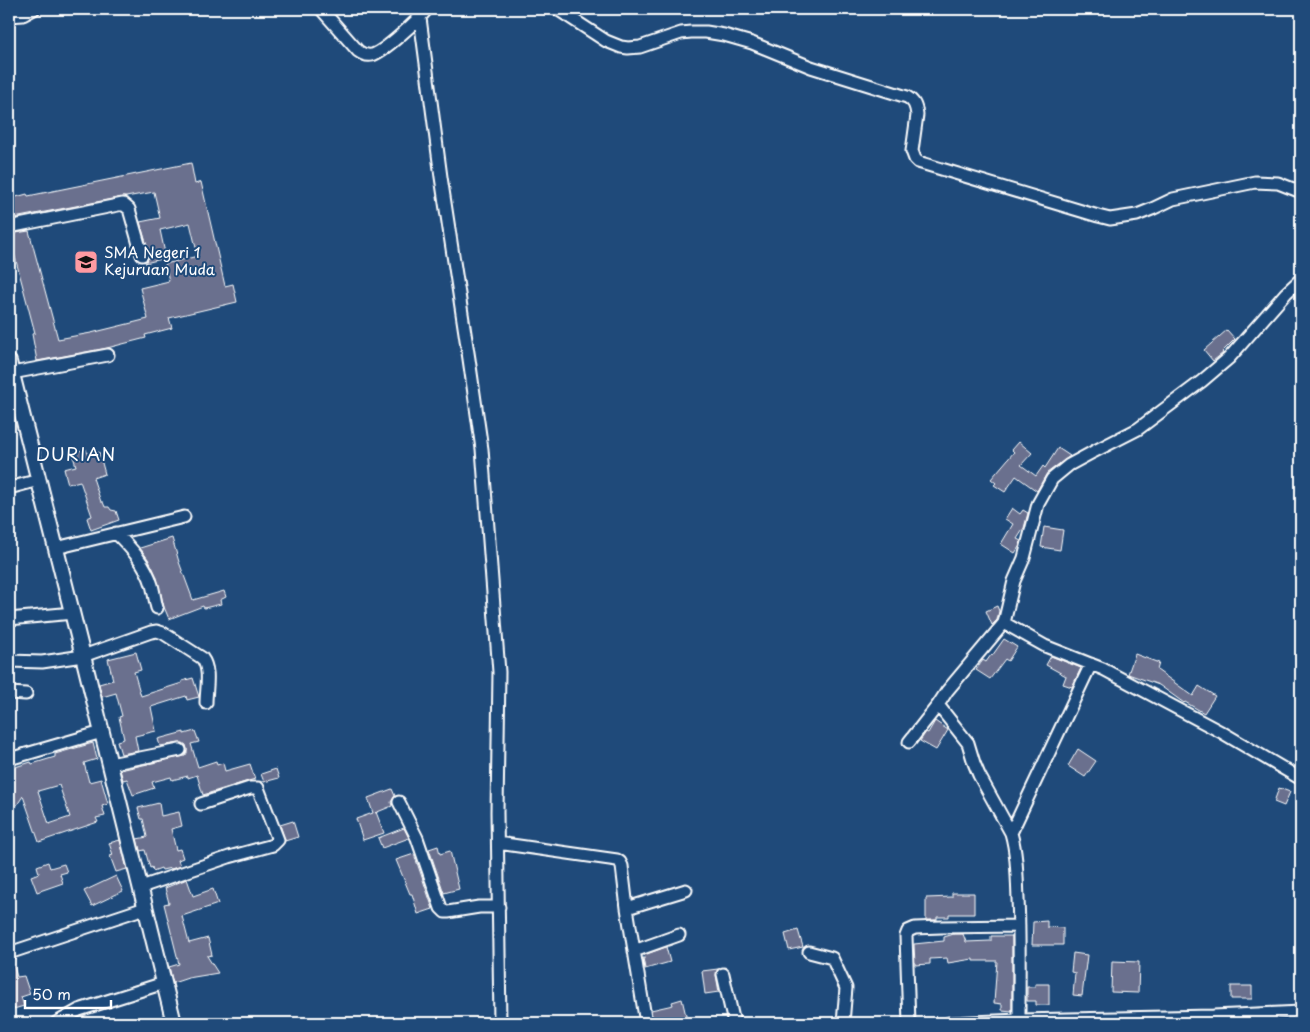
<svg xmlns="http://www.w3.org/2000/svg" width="1310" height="1032" font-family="'Playpen Sans',sans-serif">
	<rect width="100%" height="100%" fill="#1f4a7a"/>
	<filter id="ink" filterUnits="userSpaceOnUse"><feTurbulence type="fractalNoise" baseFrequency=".02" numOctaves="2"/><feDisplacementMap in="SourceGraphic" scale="10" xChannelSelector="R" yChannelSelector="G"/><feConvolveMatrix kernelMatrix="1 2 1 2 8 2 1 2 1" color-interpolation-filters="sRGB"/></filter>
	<g filter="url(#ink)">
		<!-- building -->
		<path fill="#6a708e" stroke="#fff" fill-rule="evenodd" d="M 191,163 L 195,184 L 201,182 L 225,286 L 233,284 L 237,302 L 169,318 L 172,328 L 145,335 L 146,338 L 107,348 L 37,361 L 32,334 L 35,333 L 9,234 L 29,231 L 58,339 L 91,333 L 148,319 L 140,288 L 169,281 L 165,264 L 198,256 L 190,223 L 160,230 L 166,258 L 145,263 L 149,257 L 149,253 L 140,222 L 160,218 L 154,192 L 126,197 L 122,197 L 9,219 L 9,199 L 27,194 L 28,196 Z
			M 1227,330 L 1235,339 L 1222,352 L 1223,353 L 1213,361 L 1204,350 Z
			M 1019,442 L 1032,453 L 1021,465 L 1036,476 L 1043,466 L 1045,468 L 1058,448 L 1070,456 L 1047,473 L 1037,491 L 1016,476 L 1005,492 L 994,485 L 996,483 L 991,479 L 1014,452 L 1012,450 Z
			M 86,449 L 88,455 L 99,452 L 105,474 L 93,478 L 101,502 L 103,502 L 105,507 L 109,507 L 111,510 L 116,511 L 119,520 L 91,530 L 87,518 L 92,516 L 80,481 L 68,484 L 64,469 L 76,466 L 72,453 Z
			M 1012,508 L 1020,514 L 1023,510 L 1028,513 L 1024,528 L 1017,539 L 1021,541 L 1019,547 L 1015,553 L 1001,544 L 1013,524 L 1005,519 Z
			M 1044,527 L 1063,530 L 1060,550 L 1041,547 Z
			M 172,538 L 179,562 L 193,600 L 224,591 L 226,597 L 220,600 L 221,604 L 204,608 L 203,606 L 169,619 L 164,607 L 156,575 L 148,559 L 140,548 Z
			M 997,606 L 999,611 L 997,620 L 992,625 L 986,611 Z
			M 1004,639 L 1017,647 L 1008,661 L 1005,659 L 990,679 L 976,670 L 983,660 L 986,662 L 991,655 L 992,656 Z
			M 136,652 L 141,670 L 134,672 L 141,696 L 182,683 L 182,681 L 193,678 L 199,697 L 187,700 L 186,696 L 151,707 L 156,731 L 135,736 L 138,751 L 121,754 L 117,741 L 124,739 L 119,717 L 122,716 L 116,693 L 102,697 L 99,684 L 113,680 L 108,659 Z
			M 1135,654 L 1159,663 L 1157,670 L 1193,696 L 1199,686 L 1215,696 L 1204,713 L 1185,702 L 1184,703 L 1159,685 L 1128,674 Z
			M 1051,656 L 1081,668 L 1072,687 L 1063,684 L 1066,676 L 1046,665 Z
			M 935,721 L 948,730 L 936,750 L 920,741 L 926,732 L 928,733 Z
			M 195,731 L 199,742 L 191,744 L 198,767 L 216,761 L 217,765 L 223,763 L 225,771 L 250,764 L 255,779 L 203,795 L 197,775 L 188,778 L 188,776 L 172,780 L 171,777 L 152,782 L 154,788 L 133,795 L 127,779 L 123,780 L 120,770 L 185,756 L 187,753 L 187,749 L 186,745 L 183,743 L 179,743 L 160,746 L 158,739 L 184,732 L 184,734 Z
			M 93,743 L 97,759 L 84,763 L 89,782 L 101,779 L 108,804 L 102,806 L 105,816 L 96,818 L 98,822 L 39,842 L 23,796 L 9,817 L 9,769 L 31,762 L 32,764 L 55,757 L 55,754 ZM 59,785 L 70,817 L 49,824 L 38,791 Z
			M 1078,749 L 1096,761 L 1085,777 L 1068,766 Z
			M 276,769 L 279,778 L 264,782 L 261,774 Z
			M 1279,788 L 1290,792 L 1284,806 L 1274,802 Z
			M 392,789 L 395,796 L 391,802 L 392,806 L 375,813 L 376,812 L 384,833 L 363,840 L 356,819 L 373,813 L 368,798 Z
			M 159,803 L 161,816 L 179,812 L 182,826 L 171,829 L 176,850 L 180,849 L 183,858 L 178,860 L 180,866 L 171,869 L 171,868 L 162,870 L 161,868 L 153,871 L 152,867 L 150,868 L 145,850 L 140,851 L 137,839 L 147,837 L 143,819 L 141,819 L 138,808 Z
			M 293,821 L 298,837 L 285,841 L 280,825 Z
			M 404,828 L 409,838 L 382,848 L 378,838 Z
			M 120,840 L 127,869 L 116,872 L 110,856 L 113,855 L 109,843 Z
			M 438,846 L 440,854 L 450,851 L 459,889 L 444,893 L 429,849 Z
			M 414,854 L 433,909 L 418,914 L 412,894 L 410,894 L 396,860 Z
			M 48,862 L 50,868 L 64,864 L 67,872 L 60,874 L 63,883 L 37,892 L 31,876 L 39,873 L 37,866 Z
			M 116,876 L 123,891 L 92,906 L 84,891 Z
			M 187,879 L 193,896 L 213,889 L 218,904 L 182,916 L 189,943 L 208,938 L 212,955 L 207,956 L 218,973 L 188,978 L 173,983 L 169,967 L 179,964 L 164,904 L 169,903 L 165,888 Z
			M 952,893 L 974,893 L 974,914 L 949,914 L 949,917 L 937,917 L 937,920 L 926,920 L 926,898 L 952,897 Z
			M 1047,921 L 1047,927 L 1063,928 L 1063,945 L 1032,945 L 1033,922 Z
			M 798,930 L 803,947 L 789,950 L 785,934 Z
			M 954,934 L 963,934 L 966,942 L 991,941 L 991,936 L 1012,936 L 1012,1011 L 1002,1010 L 1002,1004 L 994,1003 L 997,961 L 973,961 L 973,959 L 948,963 L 947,958 L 930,959 L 930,964 L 915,965 L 914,944 L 944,941 L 944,937 Z
			M 666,947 L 670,962 L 645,969 L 643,958 L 645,958 L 644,955 Z
			M 1073,953 L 1087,955 L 1082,996 L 1073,995 L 1075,973 L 1071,972 Z
			M 9,960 L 12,960 L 17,977 L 24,976 L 30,994 L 21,997 L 24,1006 L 10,1010 L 9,1005 Z
			M 1112,961 L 1139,962 L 1138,993 L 1111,992 Z
			M 718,969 L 716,975 L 719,992 L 705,994 L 702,971 Z
			M 1035,984 L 1049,984 L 1049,1005 L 1036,1005 L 1036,1001 L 1027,1001 L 1027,987 L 1035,987 Z
			M 1231,986 L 1252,986 L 1252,999 L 1231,999 Z
			M 682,999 L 687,1020 L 675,1023 L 653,1023 L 651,1010 L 673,1005 L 672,1002 Z"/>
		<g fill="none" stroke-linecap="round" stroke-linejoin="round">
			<!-- minor casing -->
			<g stroke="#fff" stroke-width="15">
				<path id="minor" d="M 321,9 L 358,51 C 362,54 367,56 372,55 C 384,52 419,19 427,9
					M 557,9 L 606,41 L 621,47 L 628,48 L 640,47 L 681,33 L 691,32 L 706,32 L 724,35 L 752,43 L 811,67 L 907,97 C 914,101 916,106 917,115 L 912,151 L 915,159 L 918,162 L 1098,216 L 1110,219 L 1137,215 L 1152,209 L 1173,199 L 1255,182 L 1278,183 L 1301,192
					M 9,16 L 23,15 L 34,9
					M 420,18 L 441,177 L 469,359 L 482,449 L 499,672 L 497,812 L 500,1023
					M 9,227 L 123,204 L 129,209 L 142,255
					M 1301,279 L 1286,293 L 1229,358 L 1202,381 L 1138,429 L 1093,452 L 1069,465 L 1052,479 L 1038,504 L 1024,558 L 1014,581 L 1004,623 L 1045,646 L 1103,669 L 1223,733 L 1301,779
					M 12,373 L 108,355
					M 9,488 L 39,480
					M 116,533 C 131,548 146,564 152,585 C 154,592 155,601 157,608
					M 56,548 L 184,517
					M 9,619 L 73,613
					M 1004,623 L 947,691 L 938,705 L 968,743 L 974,763 L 979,775 L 1011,833 C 1017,854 1017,877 1018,899 C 1020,939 1019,979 1019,1020
					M 9,661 L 42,662 L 83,656 L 151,632 L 157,631 L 163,633 L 202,658 C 211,670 206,689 206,703
					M 9,693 L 26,694
					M 909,742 L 938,705
					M 9,759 L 102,732
					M 110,764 L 180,750
					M 399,802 L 417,838 L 441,908 L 445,912 L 448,912 L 479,907 L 499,907
					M 1011,833 L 1091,664
					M 498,843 L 617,860 L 620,862 L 622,866 L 627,908 L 646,1023
					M 141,887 L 229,857 L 273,845 L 278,840 L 258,788 L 250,788 L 201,804
					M 627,908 L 686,890
					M 634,951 L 679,935
					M 809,952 L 832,958 L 846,988 L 843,1023
					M 9,953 L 145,908
					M 723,974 L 734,1023
					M 56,1023 L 79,1010 L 164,983
					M 909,1023 L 906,936 L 908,931 L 915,928 L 941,927 L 1019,926
					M 949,1023 L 1019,1020 L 1213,1016 L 1301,1012"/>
			</g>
			<!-- major casing -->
			<g stroke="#fff" stroke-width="18">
				<path id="major" d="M 9,362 L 83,656 L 174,1023"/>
			</g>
			<!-- minor -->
			<use href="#minor" stroke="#1f4a7a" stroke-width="11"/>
			<!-- major -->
			<use href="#major" stroke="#1f4a7a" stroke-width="14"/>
		</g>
	</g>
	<!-- icons -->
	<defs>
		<g id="school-square" transform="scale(1.25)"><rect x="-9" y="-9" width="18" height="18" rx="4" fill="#ff9aa2" stroke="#1f4a7a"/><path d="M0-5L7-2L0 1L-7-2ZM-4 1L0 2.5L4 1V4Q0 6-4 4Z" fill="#111"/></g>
	</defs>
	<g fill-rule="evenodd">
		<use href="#school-square" x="86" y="262"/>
	</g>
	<g text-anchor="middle" stroke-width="4" stroke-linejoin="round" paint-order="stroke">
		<!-- poi labels -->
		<g font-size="15" fill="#fff" stroke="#1f4a7a" text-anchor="start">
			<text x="104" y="258">SMA Negeri 1<tspan x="104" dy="17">Kejuruan Muda</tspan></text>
		</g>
		<!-- quarter labels -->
		<g font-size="18" letter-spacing="1" fill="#fff" stroke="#1f4a7a">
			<text x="76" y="461">DURIAN</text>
		</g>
	</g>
	<!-- margin -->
	<rect width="1310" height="1032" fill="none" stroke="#1f4a7a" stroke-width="30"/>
	<rect x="15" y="15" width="1280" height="1002" fill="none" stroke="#fff" stroke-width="2" filter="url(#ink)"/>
	<!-- scale -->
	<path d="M25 1000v8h86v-8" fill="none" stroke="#ffffff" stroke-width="2.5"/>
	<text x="32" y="1000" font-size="15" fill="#ffffff" stroke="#1f4a7a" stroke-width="4" paint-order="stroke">50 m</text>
</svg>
